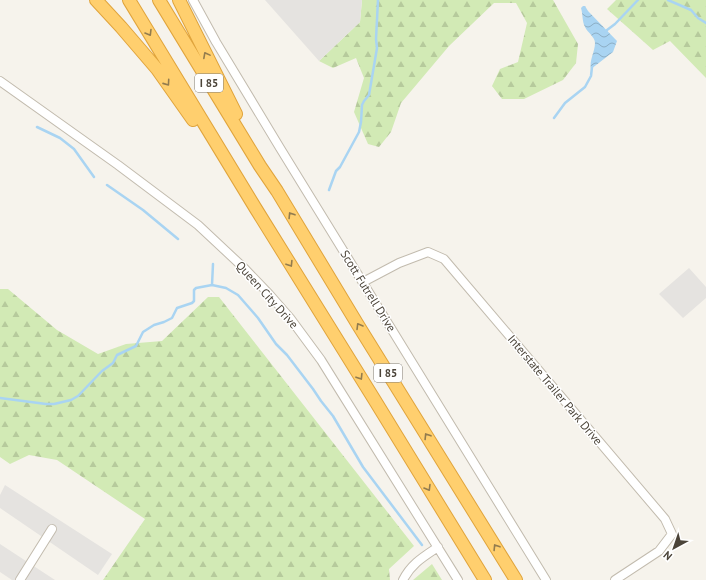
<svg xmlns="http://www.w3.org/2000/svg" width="706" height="580" font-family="'PT Sans',sans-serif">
	<defs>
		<pattern id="forest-firs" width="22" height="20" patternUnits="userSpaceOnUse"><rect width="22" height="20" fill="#d2eab5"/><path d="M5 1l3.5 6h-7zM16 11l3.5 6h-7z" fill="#b6ca9c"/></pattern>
		<pattern id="water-waves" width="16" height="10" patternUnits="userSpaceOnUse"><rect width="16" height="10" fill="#a9d4f2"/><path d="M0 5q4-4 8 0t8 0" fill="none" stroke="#8caec5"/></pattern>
	</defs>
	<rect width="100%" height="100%" fill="#f6f3ec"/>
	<!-- forest -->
	<path fill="url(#forest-firs)" d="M 362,0 L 553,0 L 578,44 L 576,63 L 563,80 L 524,99 L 502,99 L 492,86 L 500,69 L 518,62 L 527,23 L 516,3 L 494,3 L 449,46 L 401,103 L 391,132 L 379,147 L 368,144 L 354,112 L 364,78 L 356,58 L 333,68 L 319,61 L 360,22 Z
		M 616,0 L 706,0 L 706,78 L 670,41 L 653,50 L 607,9 Z
		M 0,289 L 8,289 L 57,330 L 98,354 L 126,344 L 162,341 L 208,297 L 219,297 L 414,546 L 389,569 L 390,580 L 103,580 L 145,519 L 57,460 L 29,455 L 10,464 L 0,457 Z
		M 432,564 L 442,580 L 413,580 Z"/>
	<!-- parking -->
	<path fill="#e5e3e0" d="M 265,0 L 362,0 L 360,22 L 319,61 Z
		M 689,268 L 706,287 L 706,298 L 683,318 L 659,294 Z
		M 5,485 L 112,554 L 98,575 L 0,508 L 0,495 Z
		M 0,544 L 55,580 L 12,580 L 0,572 Z"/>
	<!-- water -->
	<path fill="url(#water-waves)" d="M 583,6 L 585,6 L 588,11 L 617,41 L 613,52 L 591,69 C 589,60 595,52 595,43 C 595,37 588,33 585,27 C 582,21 583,15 581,8 Z"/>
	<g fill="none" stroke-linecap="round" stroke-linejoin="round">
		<!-- stream -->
		<path stroke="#a9d4f2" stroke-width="2.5" d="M 668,0 L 691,10 L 698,18 L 706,23
			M 606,32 L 607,30 L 615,24 L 638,0
			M 554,118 L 565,103 L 585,87 L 591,76 L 592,67
			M 37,127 L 60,138 L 74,149 L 94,177
			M 107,185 L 143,210 L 178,239
			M 329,190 L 336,171 L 340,167 L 359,132 L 361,122 L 362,105 L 364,101 L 369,95 L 377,48 L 376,39 L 378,0
			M 212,285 L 213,264
			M 0,398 L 46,404 L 54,404 L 71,400 L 78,396 L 102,371 L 113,363 L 117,355 L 136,346 L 143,332 L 154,325 L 164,322 L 172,318 L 177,308 L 192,303 L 194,301 L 194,290 L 196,288 L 212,285 L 226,288 L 238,295 L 258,318 L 276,344 L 287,355 L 313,389 L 321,401 L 333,416 L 363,467 L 422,545"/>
		<!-- minor casing -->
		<g stroke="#c2bbae" stroke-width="10">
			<path id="minor" d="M 193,0 L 216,42 L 280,148 L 546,580
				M 0,81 L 118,165 L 198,225 L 245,269 L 269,294 L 290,318 L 321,360 L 458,580
				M 363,282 L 399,263 L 428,252 L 444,259 L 665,519 L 672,534 L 659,551 L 615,580
				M 20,580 L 52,529
				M 403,580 C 411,564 423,557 438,547"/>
		</g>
		<!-- highway casing -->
		<g stroke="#e0a43c" stroke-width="14">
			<path id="highway" d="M 96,0 L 121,27 L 157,69 L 193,120
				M 129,0 L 256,209 L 374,399 L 485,580
				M 159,0 L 260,166 L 277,191 L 358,325 L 516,580
				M 179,0 L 236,114"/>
		</g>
		<!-- minor -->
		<use href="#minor" stroke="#fff" stroke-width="8"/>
		<!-- highway -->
		<use href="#highway" stroke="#ffcf6e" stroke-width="12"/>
	</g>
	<!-- one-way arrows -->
	<defs><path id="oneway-chevron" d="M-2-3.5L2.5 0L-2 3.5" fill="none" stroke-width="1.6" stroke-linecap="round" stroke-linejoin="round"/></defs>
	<g stroke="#937c4e">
		<use href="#oneway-chevron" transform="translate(149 33) rotate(59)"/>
		<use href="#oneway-chevron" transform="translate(206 55) rotate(-118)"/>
		<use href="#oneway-chevron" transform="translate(167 83) rotate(55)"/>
		<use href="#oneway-chevron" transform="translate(291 215) rotate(-122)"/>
		<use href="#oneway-chevron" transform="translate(290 264) rotate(58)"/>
		<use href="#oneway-chevron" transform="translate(359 326) rotate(-121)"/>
		<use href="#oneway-chevron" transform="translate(360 377) rotate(58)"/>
		<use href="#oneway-chevron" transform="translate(427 436) rotate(-122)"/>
		<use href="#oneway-chevron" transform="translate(428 488) rotate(59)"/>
		<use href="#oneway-chevron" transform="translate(496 547) rotate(-122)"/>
	</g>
	<g text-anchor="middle" stroke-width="3" stroke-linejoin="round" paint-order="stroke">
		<!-- shield labels -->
		<g fill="#fff" stroke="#817c74" stroke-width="1">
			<rect x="195" y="74" width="28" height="18" rx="3"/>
			<rect x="374" y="364" width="28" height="18" rx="3"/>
		</g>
		<g font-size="11" font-weight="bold" fill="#4b4439">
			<text x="209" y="87">I 85</text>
			<text x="388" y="377">I 85</text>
		</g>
		<!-- street labels -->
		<g font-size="12" fill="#4b4439" stroke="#fff">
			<text transform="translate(368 291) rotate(58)" y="4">Scott Futrell Drive</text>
			<text transform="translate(267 295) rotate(48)" y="4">Queen City Drive</text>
			<text transform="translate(555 390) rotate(50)" y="4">Interstate Trailer Park Drive</text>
		</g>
	</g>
	<!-- north arrow -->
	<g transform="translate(674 548) rotate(220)" stroke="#ffffff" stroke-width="3" paint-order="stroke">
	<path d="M0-3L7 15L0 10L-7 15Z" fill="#4b4439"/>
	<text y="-6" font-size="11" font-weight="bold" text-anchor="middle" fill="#4b4439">N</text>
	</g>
</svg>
